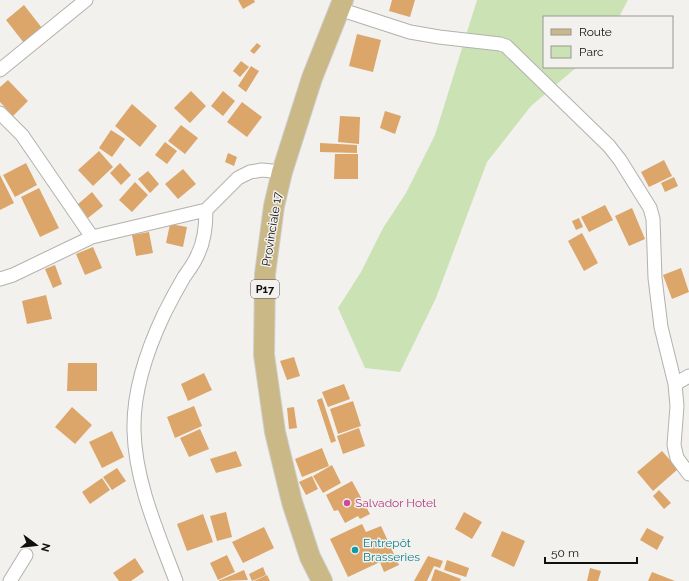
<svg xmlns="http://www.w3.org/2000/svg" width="689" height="581" font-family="Raleway,sans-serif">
	<rect width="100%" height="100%" fill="#f3f1ee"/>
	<!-- green -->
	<path fill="#cbe3b4" d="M 477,0 L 628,0 L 619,17 L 544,17 L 544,67 L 577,67 L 531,106 L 487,162 L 436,298 L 400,372 L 365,368 L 338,308 L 361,272 L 383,228 L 406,193 L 435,135 Z"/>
	<!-- building -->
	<path fill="#dca569" d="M 238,0 L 254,0 L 255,2 L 243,9 Z
		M 392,0 L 415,0 L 410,17 L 389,11 Z
		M 24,5 L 42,28 L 24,43 L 6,20 Z
		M 357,34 L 381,40 L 373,72 L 349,66 Z
		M 257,43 L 261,46 L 254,54 L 250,51 Z
		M 241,61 L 249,67 L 240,77 L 233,71 Z
		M 251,66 L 259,71 L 246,92 L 238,86 Z
		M 8,80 L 28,101 L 13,116 L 0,102 L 0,87 Z
		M 191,91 L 206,106 L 190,123 L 174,108 Z
		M 223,91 L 235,101 L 223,116 L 211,106 Z
		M 242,102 L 262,117 L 247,137 L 227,122 Z
		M 132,104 L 157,126 L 140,147 L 115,126 Z
		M 385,111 L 401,116 L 395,134 L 380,128 Z
		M 340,116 L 360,117 L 359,144 L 338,142 Z
		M 181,125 L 198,138 L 185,154 L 168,141 Z
		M 111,130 L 125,139 L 112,157 L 99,148 Z
		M 165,142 L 177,151 L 167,164 L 155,155 Z
		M 320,143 L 357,145 L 357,153 L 320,152 Z
		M 99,151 L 113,167 L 93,186 L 78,170 Z
		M 228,153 L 237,157 L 234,166 L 225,162 Z
		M 335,154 L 358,154 L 358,179 L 334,179 Z
		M 664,160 L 672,176 L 649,187 L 641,172 Z
		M 26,163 L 37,185 L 15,197 L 3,175 Z
		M 120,163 L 131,175 L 121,185 L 110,173 Z
		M 183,169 L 196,184 L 178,199 L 165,184 Z
		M 148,171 L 159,184 L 150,193 L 138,179 Z
		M 0,175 L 14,203 L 0,210 Z
		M 674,177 L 678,186 L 665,192 L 661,183 Z
		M 135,182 L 148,195 L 132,212 L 119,200 Z
		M 39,188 L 59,228 L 40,237 L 21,197 Z
		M 92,192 L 103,206 L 88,218 L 78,204 Z
		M 605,205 L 613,220 L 589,232 L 581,217 Z
		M 632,208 L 645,239 L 629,246 L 615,216 Z
		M 579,218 L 583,227 L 576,230 L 572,221 Z
		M 170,224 L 187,227 L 183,247 L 166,243 Z
		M 149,232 L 153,253 L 136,256 L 132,235 Z
		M 582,233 L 598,263 L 584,271 L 568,241 Z
		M 93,247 L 102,268 L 85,275 L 76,254 Z
		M 55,265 L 62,284 L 53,288 L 45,269 Z
		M 681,268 L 689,292 L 672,299 L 663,275 Z
		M 46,295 L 52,319 L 27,324 L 22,301 Z
		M 294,357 L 300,376 L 287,380 L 280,361 Z
		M 68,363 L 97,363 L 97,391 L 67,391 Z
		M 204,373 L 212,390 L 188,401 L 181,384 Z
		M 344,384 L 350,399 L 328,407 L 322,392 Z
		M 322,398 L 336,441 L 331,443 L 317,400 Z
		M 353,401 L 361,426 L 338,434 L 330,409 Z
		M 194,406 L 202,426 L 175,438 L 167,417 Z
		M 72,407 L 92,425 L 75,444 L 55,427 Z
		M 294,407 L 297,428 L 289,429 L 287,408 Z
		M 359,428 L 365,446 L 343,454 L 337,436 Z
		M 200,429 L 209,449 L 189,457 L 180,438 Z
		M 112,431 L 124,457 L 102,468 L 89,442 Z
		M 322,448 L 329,466 L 302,477 L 295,459 Z
		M 236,451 L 242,466 L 216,473 L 210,459 Z
		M 662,451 L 678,469 L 653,491 L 637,472 Z
		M 332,465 L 341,483 L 323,493 L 313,476 Z
		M 117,468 L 126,481 L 112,490 L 103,477 Z
		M 312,476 L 318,489 L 306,495 L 299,482 Z
		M 102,478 L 110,490 L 90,504 L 82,492 Z
		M 352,481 L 370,514 L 360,519 L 358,516 L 345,523 L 338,510 L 334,511 L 326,495 Z
		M 659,490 L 671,503 L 664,509 L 653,496 Z
		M 226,512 L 232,537 L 217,541 L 210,516 Z
		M 464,512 L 482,522 L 472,539 L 455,529 Z
		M 203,514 L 213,542 L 187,551 L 177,524 Z
		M 362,524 L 366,532 L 381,526 L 399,565 L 384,572 L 380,562 L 348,577 L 330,539 Z
		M 264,527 L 274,548 L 243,563 L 232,542 Z
		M 647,528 L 664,537 L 657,550 L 640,540 Z
		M 502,531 L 525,541 L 514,567 L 491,556 Z
		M 227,555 L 235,572 L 218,580 L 210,563 Z
		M 428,556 L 443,561 L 440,568 L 434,566 L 427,581 L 414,581 Z
		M 135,558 L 144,572 L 131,581 L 119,581 L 113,573 Z
		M 447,560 L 469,568 L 466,577 L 444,570 Z
		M 263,567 L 266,575 L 252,581 L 249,574 Z
		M 590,568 L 601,571 L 598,581 L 587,581 Z
		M 435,569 L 461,579 L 460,581 L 431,581 Z
		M 244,570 L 248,580 L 218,581 Z
		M 652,572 L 675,581 L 648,581 Z
		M 267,575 L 270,581 L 254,581 Z"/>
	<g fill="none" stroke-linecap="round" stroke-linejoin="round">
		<!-- street casing -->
		<g stroke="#b3b1ae" stroke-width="15">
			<path id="street" d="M 339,9 L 410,32 L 439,37 L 500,44 L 506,46 L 609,146 L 620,160 L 650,208 L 653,219 L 655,278 L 661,327 L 675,384 L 677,406 L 674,445 L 677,458 L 689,474
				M 0,70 L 86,0
				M 0,113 L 22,135 L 92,237
				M 0,279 L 13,275 L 92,237 L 206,210 L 238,178 L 250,172 L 262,170 L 282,172
				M 675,384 L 689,376
				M 10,581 L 26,555
				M 176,581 C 158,533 135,482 134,430 C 133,390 147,350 164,314 C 170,302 177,289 184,277 C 189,270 195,262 198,254 C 205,240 206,225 206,210"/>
		</g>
		<!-- primary casing -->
		<g stroke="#cfcfcf" stroke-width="22">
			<path id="primary" d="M 322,581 L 310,557 L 292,502 L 275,432 L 264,355 L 265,274 L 274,206 L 282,172 L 312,78 L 343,0"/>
		</g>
		<!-- street -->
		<use href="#street" stroke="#fff" stroke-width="13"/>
		<!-- primary -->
		<use href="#primary" stroke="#cab886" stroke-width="20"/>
	</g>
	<!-- markers -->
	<circle fill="#d1479c" stroke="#f3f1ee" stroke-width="1.5" cx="347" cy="503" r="4"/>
	<circle fill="#0f9aa8" stroke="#f3f1ee" stroke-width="1.5" cx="355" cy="550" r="4"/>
	<g text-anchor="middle" stroke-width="3" stroke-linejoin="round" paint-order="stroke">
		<!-- shield labels -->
		<rect fill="#f3f1ee" stroke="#555452" stroke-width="1" x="251" y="280" width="28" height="18" rx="3"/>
		<g font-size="11" font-weight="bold" fill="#11100f">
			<text x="265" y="293">P17</text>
		</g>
		<!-- street labels -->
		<g font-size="12" fill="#11100f" stroke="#f3f1ee">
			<text transform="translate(272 229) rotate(-81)" y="4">Provinciale 17</text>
		</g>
		<!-- hotel labels -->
		<g font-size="12" fill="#b23c85" stroke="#f3f1ee" text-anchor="start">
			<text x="355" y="507">Salvador Hotel</text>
		</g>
		<!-- culture labels -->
		<g font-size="12" fill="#0d838f" stroke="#f3f1ee" text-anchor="start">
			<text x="363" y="547">Entrepôt<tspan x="363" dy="14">Brasseries</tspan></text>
		</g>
	</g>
	<!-- legend -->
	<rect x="543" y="16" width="130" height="52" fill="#f3f1ee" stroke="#999795"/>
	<rect x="551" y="29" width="20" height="6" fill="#cab886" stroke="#999795"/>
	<text x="579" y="36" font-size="12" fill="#11100f">Route</text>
	<rect x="551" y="46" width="20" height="12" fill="#cbe3b4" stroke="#999795"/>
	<text x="579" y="56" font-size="12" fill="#11100f">Parc</text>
	<!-- north arrow -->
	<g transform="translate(36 545) rotate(105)" stroke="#f3f1ee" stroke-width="3" paint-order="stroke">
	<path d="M0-3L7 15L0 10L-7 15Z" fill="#11100f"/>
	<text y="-6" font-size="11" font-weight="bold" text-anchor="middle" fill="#11100f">N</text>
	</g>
	<!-- scale -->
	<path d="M545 557v6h92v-6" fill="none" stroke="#11100f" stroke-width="2"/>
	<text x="551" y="557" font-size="12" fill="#11100f" stroke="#f3f1ee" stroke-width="3" paint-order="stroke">50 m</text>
</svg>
